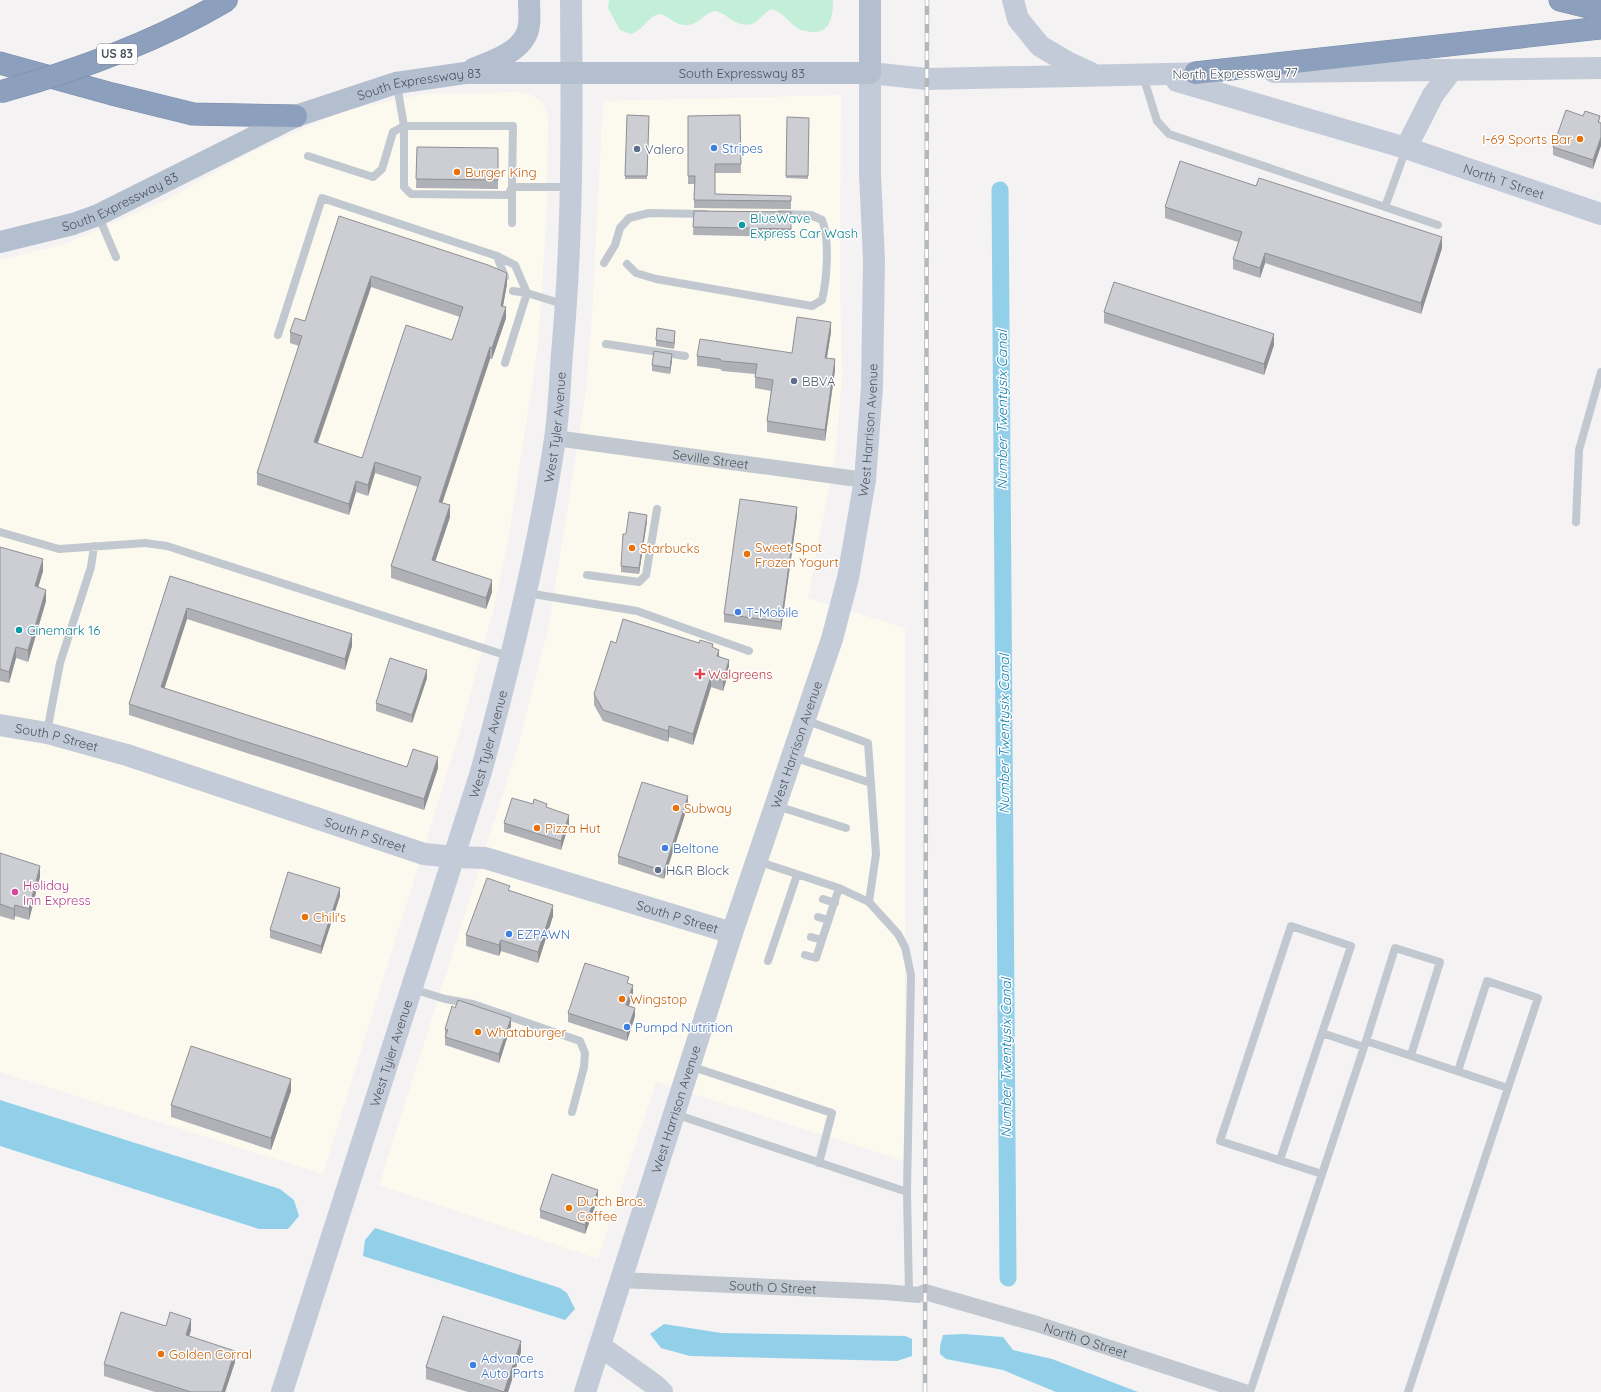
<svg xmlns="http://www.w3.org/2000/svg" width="1601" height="1392" font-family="Quicksand,sans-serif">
	<rect width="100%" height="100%" fill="#f4f2f2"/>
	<!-- commercial -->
	<path fill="#fcf9ee" d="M 518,92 L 532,95 L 542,102 L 548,116 L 547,210 L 538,346 L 508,542 L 492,615 L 461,728 L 323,1174 L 0,1072 L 0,260 L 65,244 L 168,199 L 245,155 L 343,111 L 424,94 Z
		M 841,95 L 840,274 L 842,376 L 836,451 L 808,598 L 905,628 L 905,1161 L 656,1082 L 598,1259 L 379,1185 L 518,746 L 549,625 L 586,391 L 592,316 L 603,101 Z"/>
	<!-- green -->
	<path fill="#c3efd8" d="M 609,0 L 833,0 C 833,14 831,34 812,32 C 807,31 802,31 797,28 C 789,22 782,12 772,9 C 764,12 761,19 754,23 C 739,30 729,15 716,11 C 704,12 699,26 685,25 C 674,25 669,15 659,14 C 647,17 643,31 630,34 L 620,30 L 608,8 Z"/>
	<!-- water -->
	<path fill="#92d0ea" d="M 0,1100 L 280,1189 L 294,1200 L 299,1216 L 288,1229 L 259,1229 L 0,1146 Z
		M 375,1228 L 560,1288 L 567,1293 L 575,1309 L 565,1320 L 363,1256 L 365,1240 Z
		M 664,1324 L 721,1333 L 905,1336 L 912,1339 L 912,1356 L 897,1361 L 690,1356 L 661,1348 L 650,1334 Z
		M 964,1334 L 1003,1337 L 1013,1350 L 1052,1359 L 1138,1392 L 1056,1392 L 1003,1370 L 946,1359 L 940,1354 L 940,1346 L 943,1335 Z"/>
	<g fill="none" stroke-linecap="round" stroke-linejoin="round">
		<!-- canal -->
		<path stroke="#92d0ea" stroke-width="17" d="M 1000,190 L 1008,1278"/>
		<!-- highway casing -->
		<g stroke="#778baa" stroke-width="23">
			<path id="highway" d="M 1560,0 L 1601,10
				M 0,63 L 112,94 L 193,114 L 296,116
				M 1195,73 L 1601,28"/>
		</g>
		<!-- lane -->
		<path stroke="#c1c8d0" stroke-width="8" d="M 1143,76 L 1157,121 L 1169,134 L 1385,207 L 1406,149
			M 397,85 L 404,126 L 513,126 L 512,187 L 571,187
			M 308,156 L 373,177 L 382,169 L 393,132 L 404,126 L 404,187 L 411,194 L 508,195 L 512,187
			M 1385,207 L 1438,225
			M 98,215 L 116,257
			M 512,223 L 512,188
			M 497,256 L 505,277
			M 604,263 L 615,245 L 620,228 L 629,218 L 649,213 L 705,214
			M 627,264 L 636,273 L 656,279 L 812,306 L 822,300 C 827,279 830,239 822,220 L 811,215 L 780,214
			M 278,335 L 322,198 L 497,256 L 515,265 L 527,293 L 566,305
			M 606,344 L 685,356
			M 505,363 L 527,293 L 513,291
			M 1576,522 L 1579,450 L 1601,372
			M 0,532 L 59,549 L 145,543 L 167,546 L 511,657
			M 587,575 L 639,582 L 646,575 L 657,509
			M 527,593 L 637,611 L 749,651
			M 805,720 L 868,743 L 876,854 L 869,902
			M 47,732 L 60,663 L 91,567 L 94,546
			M 793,757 L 871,783
			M 777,806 L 846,828
			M 757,861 L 839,888 L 869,902 L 898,934 L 905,947 L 911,975 L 907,1192
			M 823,899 L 835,903
			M 818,917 L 828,920
			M 811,937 L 822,940
			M 805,955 L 816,958 L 839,888
			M 768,961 L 797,875
			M 413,989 L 445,999 L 473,1004 L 580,1041 L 585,1053 L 584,1067 L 572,1112
			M 1366,1041 L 1395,948 L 1440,962 L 1411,1055
			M 690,1066 L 832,1113 L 819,1163
			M 1458,1071 L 1487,981 L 1538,998 L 1508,1088
			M 675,1114 L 907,1192 L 909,1294
			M 1280,1160 L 1322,1033
			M 1322,1174 L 1220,1141 L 1291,926 L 1351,946 L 1322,1033 L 1364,1047
			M 1250,1392 L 1366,1041 L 1508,1088 L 1408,1392"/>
		<!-- street -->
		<g stroke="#c1c8d0" stroke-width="16">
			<path id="s1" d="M 555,438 L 865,480"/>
			<path id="s2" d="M 620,1280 L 885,1292 L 918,1295 L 925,1292 L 1037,1324 L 1245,1392"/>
		</g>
		<!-- secondary -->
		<g stroke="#c4cbd8" stroke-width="22">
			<path d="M 1013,0 L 1018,19 L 1040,46 L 1067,62 L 1091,73"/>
			<path d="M 1274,72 L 1601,68"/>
			<path id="s3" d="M 1177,81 L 1406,148 L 1601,214"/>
			<path d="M 1406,148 L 1433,95 L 1451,71"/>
			<path id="s4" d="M 0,725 L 47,733 L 127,755 L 424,854 L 454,857 L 485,858 L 732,933"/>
			<path d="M 600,1346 L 656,1386 L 662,1392"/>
			<path id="s5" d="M 282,1392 L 481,772 C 511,662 538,552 555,439 C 559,411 560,381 562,353 C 573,235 572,118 571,0"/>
			<path id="s6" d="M 585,1392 L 732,933 L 832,639 L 848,578 L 865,480 L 872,387 L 874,260 L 870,174 L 870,73 L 927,79 L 1214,73"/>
		</g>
		<!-- primary -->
		<g stroke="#b3bfcf" stroke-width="22">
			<path d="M 473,69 C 493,61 526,51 529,25 C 530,17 529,8 529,0"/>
			<path id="s7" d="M 0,242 L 73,224 L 98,215 L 296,116 L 396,83 L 465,73 L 870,73 L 870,0"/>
		</g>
		<!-- highway -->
		<use href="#highway" stroke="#8ca0be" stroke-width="22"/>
		<!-- rail casing -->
		<g stroke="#b4b7bc" stroke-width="4.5">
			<path id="rail" d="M 925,1392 L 927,0"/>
		</g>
		<!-- rail -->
		<use href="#rail" stroke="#fff" stroke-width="3" stroke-dasharray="9" stroke-linecap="butt"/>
		<!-- highway-bridge casing -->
		<g stroke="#778baa" stroke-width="23" stroke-linecap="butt">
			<path id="highway-bridge" d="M 0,92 C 79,70 156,42 227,0"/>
		</g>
		<!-- highway-bridge -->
		<use href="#highway-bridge" stroke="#8ca0be" stroke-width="22"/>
	</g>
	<!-- wall -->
	<path fill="#afb1b6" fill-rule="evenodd" d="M 627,115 L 649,116 L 647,179 L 625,179 Z
		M 740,115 L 741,173 L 715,173 L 715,194 L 791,196 L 791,209 L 694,208 L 694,184 L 688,184 L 688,116 Z
		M 1583,116 L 1600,116 L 1593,169 L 1553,155 L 1553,147 Z
		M 787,117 L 809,118 L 808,179 L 786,178 Z
		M 417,147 L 498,148 L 498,189 L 416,188 Z
		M 1165,207 L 1442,248 L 1421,314 L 1265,263 L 1260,278 L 1233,269 L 1233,259 L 1238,242 L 1165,218 Z
		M 694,211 L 791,212 L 791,237 L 693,235 Z
		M 339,216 L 507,284 L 503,306 L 506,318 L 492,359 L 490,359 L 442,503 L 450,517 L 435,561 L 492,592 L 486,609 L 391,578 L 391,566 L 418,487 L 375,473 L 368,496 L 356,492 L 349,515 L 257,485 L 257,473 L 299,346 L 290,343 L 290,332 L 305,321 ZM 371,287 L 460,317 L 452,340 L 362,458 L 318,443 Z
		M 1104,312 L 1274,345 L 1264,375 L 1104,323 Z
		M 831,332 L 827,358 L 835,370 L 825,441 L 767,432 L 767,421 L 771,391 L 755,388 L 755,374 L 722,371 L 720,369 L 697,366 L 697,356 L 792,353 Z
		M 675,336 L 674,349 L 656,346 L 656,340 Z
		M 672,360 L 670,374 L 652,371 L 652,365 Z
		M 797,516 L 781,630 L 724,622 L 724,614 Z
		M 647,521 L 639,574 L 621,572 L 621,566 L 626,534 Z
		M 0,547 L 43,571 L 38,587 L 46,601 L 28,662 L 16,658 L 9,683 L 0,681 Z
		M 170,576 L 352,646 L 345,670 L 187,619 L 164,689 L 407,767 L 438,768 L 424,810 L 129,715 L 129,704 Z
		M 616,643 L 713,648 L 729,671 L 723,691 L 711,687 L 693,745 L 669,737 L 668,742 L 603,721 L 594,705 L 594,694 Z
		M 427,678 L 412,723 L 376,711 L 376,703 Z
		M 533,804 L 547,808 L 569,824 L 561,850 L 504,832 L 504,823 Z
		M 688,805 L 664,879 L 618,864 L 618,856 Z
		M 0,853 L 40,877 L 29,920 L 15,916 L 14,920 L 0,916 Z
		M 510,891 L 553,916 L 538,963 L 501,951 L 499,956 L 466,946 L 466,935 Z
		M 340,896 L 321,954 L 270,938 L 270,930 Z
		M 629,984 L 633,993 L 629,1006 L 635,1016 L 627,1041 L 568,1022 L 568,1013 Z
		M 511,1026 L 499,1063 L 445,1045 L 445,1029 Z
		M 291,1091 L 271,1150 L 171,1117 L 171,1105 Z
		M 598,1198 L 585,1234 L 540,1218 L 540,1210 Z
		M 166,1326 L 191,1330 L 189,1336 L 235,1362 L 225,1392 L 155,1392 L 104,1376 L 104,1364 Z
		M 521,1352 L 508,1392 L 468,1392 L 426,1379 L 426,1367 Z"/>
	<!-- shaded-wall -->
	<path fill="#8f9094" d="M 1601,137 L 1601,146 L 1593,169 L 1593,160 Z
		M 1442,237 L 1442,248 L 1421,314 L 1421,303 Z
		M 1265,253 L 1265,263 L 1260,278 L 1260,268 Z
		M 507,273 L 507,284 L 501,317 L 501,306 Z
		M 371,276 L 371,287 L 314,453 L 314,442 Z
		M 506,307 L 506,318 L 492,359 L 492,348 Z
		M 831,322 L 831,332 L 825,368 L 825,358 Z
		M 675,331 L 675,336 L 674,349 L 674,343 Z
		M 1274,334 L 1274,345 L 1264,375 L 1264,364 Z
		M 490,347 L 490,359 L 439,513 L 439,502 Z
		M 672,354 L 672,360 L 670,374 L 670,368 Z
		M 835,359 L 835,370 L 825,441 L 825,430 Z
		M 375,462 L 375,473 L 368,496 L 368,485 Z
		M 356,481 L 356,492 L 349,515 L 349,504 Z
		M 450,505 L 450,517 L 432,571 L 432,560 Z
		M 797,507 L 797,516 L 781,630 L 781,622 Z
		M 647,515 L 647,521 L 639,574 L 639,568 Z
		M 43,559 L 43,571 L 35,598 L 35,586 Z
		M 492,580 L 492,592 L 486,609 L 486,598 Z
		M 46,590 L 46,601 L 28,662 L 28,650 Z
		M 187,608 L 187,619 L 161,699 L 161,687 Z
		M 352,634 L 352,646 L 345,670 L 345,659 Z
		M 16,647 L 16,658 L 9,683 L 9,672 Z
		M 719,650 L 719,661 L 717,656 Z
		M 729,660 L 729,671 L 723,691 L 723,680 Z
		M 427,670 L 427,678 L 412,723 L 412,715 Z
		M 711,676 L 711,687 L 693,745 L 693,734 Z
		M 669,726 L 669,737 L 668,742 L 668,731 Z
		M 438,757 L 438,768 L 424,810 L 424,799 Z
		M 688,796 L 688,805 L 664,879 L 664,871 Z
		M 569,815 L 569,824 L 561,850 L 561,841 Z
		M 40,866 L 40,877 L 29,920 L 29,909 Z
		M 340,888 L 340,896 L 321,954 L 321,946 Z
		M 15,905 L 15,916 L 14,920 L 14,909 Z
		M 553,905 L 553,916 L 538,963 L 538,952 Z
		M 501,940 L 501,951 L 499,956 L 499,945 Z
		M 633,985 L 633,993 L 626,1014 L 626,1005 Z
		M 635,1008 L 635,1016 L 627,1041 L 627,1032 Z
		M 511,1018 L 511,1026 L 499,1063 L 499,1054 Z
		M 291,1079 L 291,1091 L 271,1150 L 271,1138 Z
		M 598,1190 L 598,1198 L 585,1234 L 585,1225 Z
		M 191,1319 L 191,1330 L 186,1347 L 186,1335 Z
		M 521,1341 L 521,1352 L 508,1392 L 504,1392 Z
		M 235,1351 L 235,1362 L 225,1392 L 222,1392 Z"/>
	<!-- building -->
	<path fill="#ccced4" stroke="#8f9094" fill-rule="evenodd" d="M 1566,110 L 1583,116 L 1585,111 L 1600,116 L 1598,122 L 1601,123 L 1601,137 L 1593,160 L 1553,147 Z
		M 627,115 L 649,116 L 647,176 L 625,176 Z
		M 740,115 L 741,164 L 715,164 L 715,194 L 791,196 L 791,201 L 694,200 L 695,176 L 688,176 L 688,116 Z
		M 787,117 L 809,118 L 808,176 L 786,176 Z
		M 417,147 L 498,148 L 498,180 L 416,179 Z
		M 1180,161 L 1256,186 L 1259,178 L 1442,237 L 1421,303 L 1265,253 L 1260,268 L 1233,259 L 1242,232 L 1165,207 Z
		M 694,211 L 791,212 L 791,229 L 693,227 Z
		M 339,216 L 488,265 L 507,273 L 501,306 L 506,307 L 492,348 L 490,347 L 439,502 L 450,505 L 432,560 L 492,580 L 486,598 L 391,566 L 421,477 L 375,462 L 368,485 L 356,481 L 349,504 L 257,473 L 302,336 L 290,332 L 295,318 L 305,321 ZM 371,276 L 463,307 L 452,340 L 406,325 L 362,458 L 314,442 Z
		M 1114,282 L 1274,334 L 1264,364 L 1104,312 Z
		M 797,317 L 831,322 L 825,358 L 835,359 L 825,430 L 767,421 L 773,380 L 755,377 L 757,364 L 722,361 L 720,359 L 697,356 L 700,339 L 792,353 Z
		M 657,328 L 675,331 L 674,343 L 656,340 Z
		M 654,351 L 672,354 L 670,368 L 652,365 Z
		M 740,499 L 797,507 L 781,622 L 724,614 Z
		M 629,512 L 647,515 L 639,568 L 621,566 L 623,534 L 626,534 Z
		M 0,547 L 43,559 L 35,586 L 46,590 L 28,650 L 16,647 L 9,672 L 0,669 Z
		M 170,576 L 352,634 L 345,659 L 187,608 L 161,687 L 407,767 L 413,749 L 438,757 L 424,799 L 129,704 Z
		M 623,619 L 699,643 L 700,640 L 713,644 L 712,647 L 719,650 L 717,656 L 729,660 L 723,680 L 711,676 L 693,734 L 669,726 L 668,731 L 603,710 L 594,694 L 611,641 L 616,643 Z
		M 390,658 L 427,670 L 412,715 L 376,703 Z
		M 642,782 L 688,796 L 664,871 L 618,856 Z
		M 512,798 L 533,804 L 534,799 L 547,804 L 546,807 L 569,815 L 561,841 L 504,823 Z
		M 0,853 L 40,866 L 29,909 L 15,905 L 14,909 L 0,904 Z
		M 288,872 L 340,888 L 321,946 L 270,930 Z
		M 487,878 L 510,886 L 508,890 L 553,905 L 538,952 L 501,940 L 499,945 L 466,935 Z
		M 585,963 L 629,977 L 627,983 L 633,985 L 626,1005 L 635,1008 L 627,1032 L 568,1013 Z
		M 458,1000 L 511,1018 L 499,1054 L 445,1037 L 448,1030 L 445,1029 L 452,1006 L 455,1008 Z
		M 191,1046 L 291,1079 L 271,1138 L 171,1105 Z
		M 552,1174 L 598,1190 L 585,1225 L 540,1210 Z
		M 121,1312 L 166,1326 L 170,1312 L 191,1319 L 186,1335 L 235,1351 L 222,1392 L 191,1392 L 104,1364 Z
		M 443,1316 L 521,1341 L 504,1392 L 426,1367 Z"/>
	<!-- markers -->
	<g fill="#e8710a" stroke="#fff" stroke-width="1.5">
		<circle cx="1580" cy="139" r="4"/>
		<circle cx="457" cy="172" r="4"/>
		<circle cx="632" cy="548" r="4"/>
		<circle cx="747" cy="554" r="4"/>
		<circle cx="676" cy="808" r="4"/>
		<circle cx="537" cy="828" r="4"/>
		<circle cx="305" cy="917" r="4"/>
		<circle cx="622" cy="999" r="4"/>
		<circle cx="478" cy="1032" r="4"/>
		<circle cx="569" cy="1208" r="4"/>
		<circle cx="161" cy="1354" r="4"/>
	</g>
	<g fill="#3f7fe0" stroke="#fff" stroke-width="1.5">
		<circle cx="714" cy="148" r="4"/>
		<circle cx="738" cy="612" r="4"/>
		<circle cx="665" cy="848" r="4"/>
		<circle cx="509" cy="934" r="4"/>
		<circle cx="627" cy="1027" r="4"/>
		<circle cx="473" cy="1365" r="4"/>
	</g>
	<g fill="#5c6f8a" stroke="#fff" stroke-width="1.5">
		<circle cx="637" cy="149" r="4"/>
		<circle cx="794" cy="381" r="4"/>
		<circle cx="658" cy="870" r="4"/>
	</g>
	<g fill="#0f9aa8" stroke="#fff" stroke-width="1.5">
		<circle cx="742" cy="225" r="4"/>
		<circle cx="19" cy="630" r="4"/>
	</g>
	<path fill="#e0444e" stroke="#fff" stroke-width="1.5" d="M698 668h4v4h4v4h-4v4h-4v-4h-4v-4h4z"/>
	<circle fill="#d1479c" stroke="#fff" stroke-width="1.5" cx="15" cy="892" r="4"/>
	<g text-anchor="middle" stroke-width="3" stroke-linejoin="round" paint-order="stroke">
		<!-- shield labels -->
		<rect fill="#fff" stroke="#80878f" stroke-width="1" x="97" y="44" width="40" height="20" rx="3"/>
		<g font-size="12" font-weight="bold" fill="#4a535f">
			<text x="117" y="58">US 83</text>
		</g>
		<!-- street labels -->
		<g font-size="13" fill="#4a535f" stroke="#fff">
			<text dy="5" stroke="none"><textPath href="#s7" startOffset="775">South Expressway 83</textPath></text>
			<text transform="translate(1235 73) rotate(-1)" y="5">North Expressway 77</text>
			<text dy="5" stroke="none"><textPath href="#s7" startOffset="451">South Expressway 83</textPath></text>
			<text dy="5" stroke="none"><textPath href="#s3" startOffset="342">North T Street</textPath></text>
			<text dy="5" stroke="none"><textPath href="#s7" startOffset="127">South Expressway 83</textPath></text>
			<text dy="5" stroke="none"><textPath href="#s5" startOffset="1004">West Tyler Avenue</textPath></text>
			<text dy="5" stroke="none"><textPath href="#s6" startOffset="1005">West Harrison Avenue</textPath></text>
			<text dy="5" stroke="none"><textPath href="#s1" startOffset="157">Seville Street</textPath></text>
			<text dy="5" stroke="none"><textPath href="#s4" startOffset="58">South P Street</textPath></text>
			<text dy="5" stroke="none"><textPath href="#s6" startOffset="681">West Harrison Avenue</textPath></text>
			<text dy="5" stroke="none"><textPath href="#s5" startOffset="680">West Tyler Avenue</textPath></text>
			<text dy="5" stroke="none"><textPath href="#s4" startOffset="382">South P Street</textPath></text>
			<text dy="5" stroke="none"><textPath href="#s4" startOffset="706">South P Street</textPath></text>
			<text dy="5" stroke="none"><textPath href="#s5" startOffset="356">West Tyler Avenue</textPath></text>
			<text dy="5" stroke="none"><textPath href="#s6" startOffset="297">West Harrison Avenue</textPath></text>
			<text dy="5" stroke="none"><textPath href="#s2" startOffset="153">South O Street</textPath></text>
			<text dy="5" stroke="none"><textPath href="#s2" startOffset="474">North O Street</textPath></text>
		</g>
		<!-- food labels -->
		<g font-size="13" fill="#c56008" stroke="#fff" text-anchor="start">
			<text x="1572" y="144" text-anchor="end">I-69 Sports Bar</text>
			<text x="465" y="177">Burger King</text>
			<text x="755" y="552">Sweet Spot<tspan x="755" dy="15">Frozen Yogurt</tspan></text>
			<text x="640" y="553">Starbucks</text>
			<text x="684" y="813">Subway</text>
			<text x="545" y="833">Pizza Hut</text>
			<text x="313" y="922">Chili's</text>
			<text x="630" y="1004">Wingstop</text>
			<text x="486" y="1037">Whataburger</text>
			<text x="577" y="1206">Dutch Bros.<tspan x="577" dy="15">Coffee</tspan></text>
			<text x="169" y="1359">Golden Corral</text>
		</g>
		<!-- shop labels -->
		<g font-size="13" fill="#366cbe" stroke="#fff" text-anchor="start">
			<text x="722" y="153">Stripes</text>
			<text x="746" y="617">T-Mobile</text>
			<text x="673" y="853">Beltone</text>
			<text x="517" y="939">EZPAWN</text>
			<text x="635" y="1032">Pumpd Nutrition</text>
			<text x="481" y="1363">Advance<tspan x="481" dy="15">Auto Parts</tspan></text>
		</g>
		<!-- service labels -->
		<g font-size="13" fill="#4e5e75" stroke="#fff" text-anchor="start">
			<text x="645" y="154">Valero</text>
			<text x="802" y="386">BBVA</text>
			<text x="666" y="875">H&amp;R Block</text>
		</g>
		<!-- culture labels -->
		<g font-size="13" fill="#0d838f" stroke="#fff" text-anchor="start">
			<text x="750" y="223">BlueWave<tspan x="750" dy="15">Express Car Wash</tspan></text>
			<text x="27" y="635">Cinemark 16</text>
		</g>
		<!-- health labels -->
		<g font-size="13" fill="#be3a42" stroke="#fff" text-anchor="start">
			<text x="708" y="679">Walgreens</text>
		</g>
		<!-- hotel labels -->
		<g font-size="13" fill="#b23c85" stroke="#fff" text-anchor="start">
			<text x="23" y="890">Holiday<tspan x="23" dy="15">Inn Express</tspan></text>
		</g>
		<!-- water labels -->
		<g font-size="14" font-style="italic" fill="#117dab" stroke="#fff">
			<text transform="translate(1002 410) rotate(-90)" y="5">Number Twentysix Canal</text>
			<text transform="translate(1004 734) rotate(-90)" y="5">Number Twentysix Canal</text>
			<text transform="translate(1006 1058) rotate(-90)" y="5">Number Twentysix Canal</text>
		</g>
	</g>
</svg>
